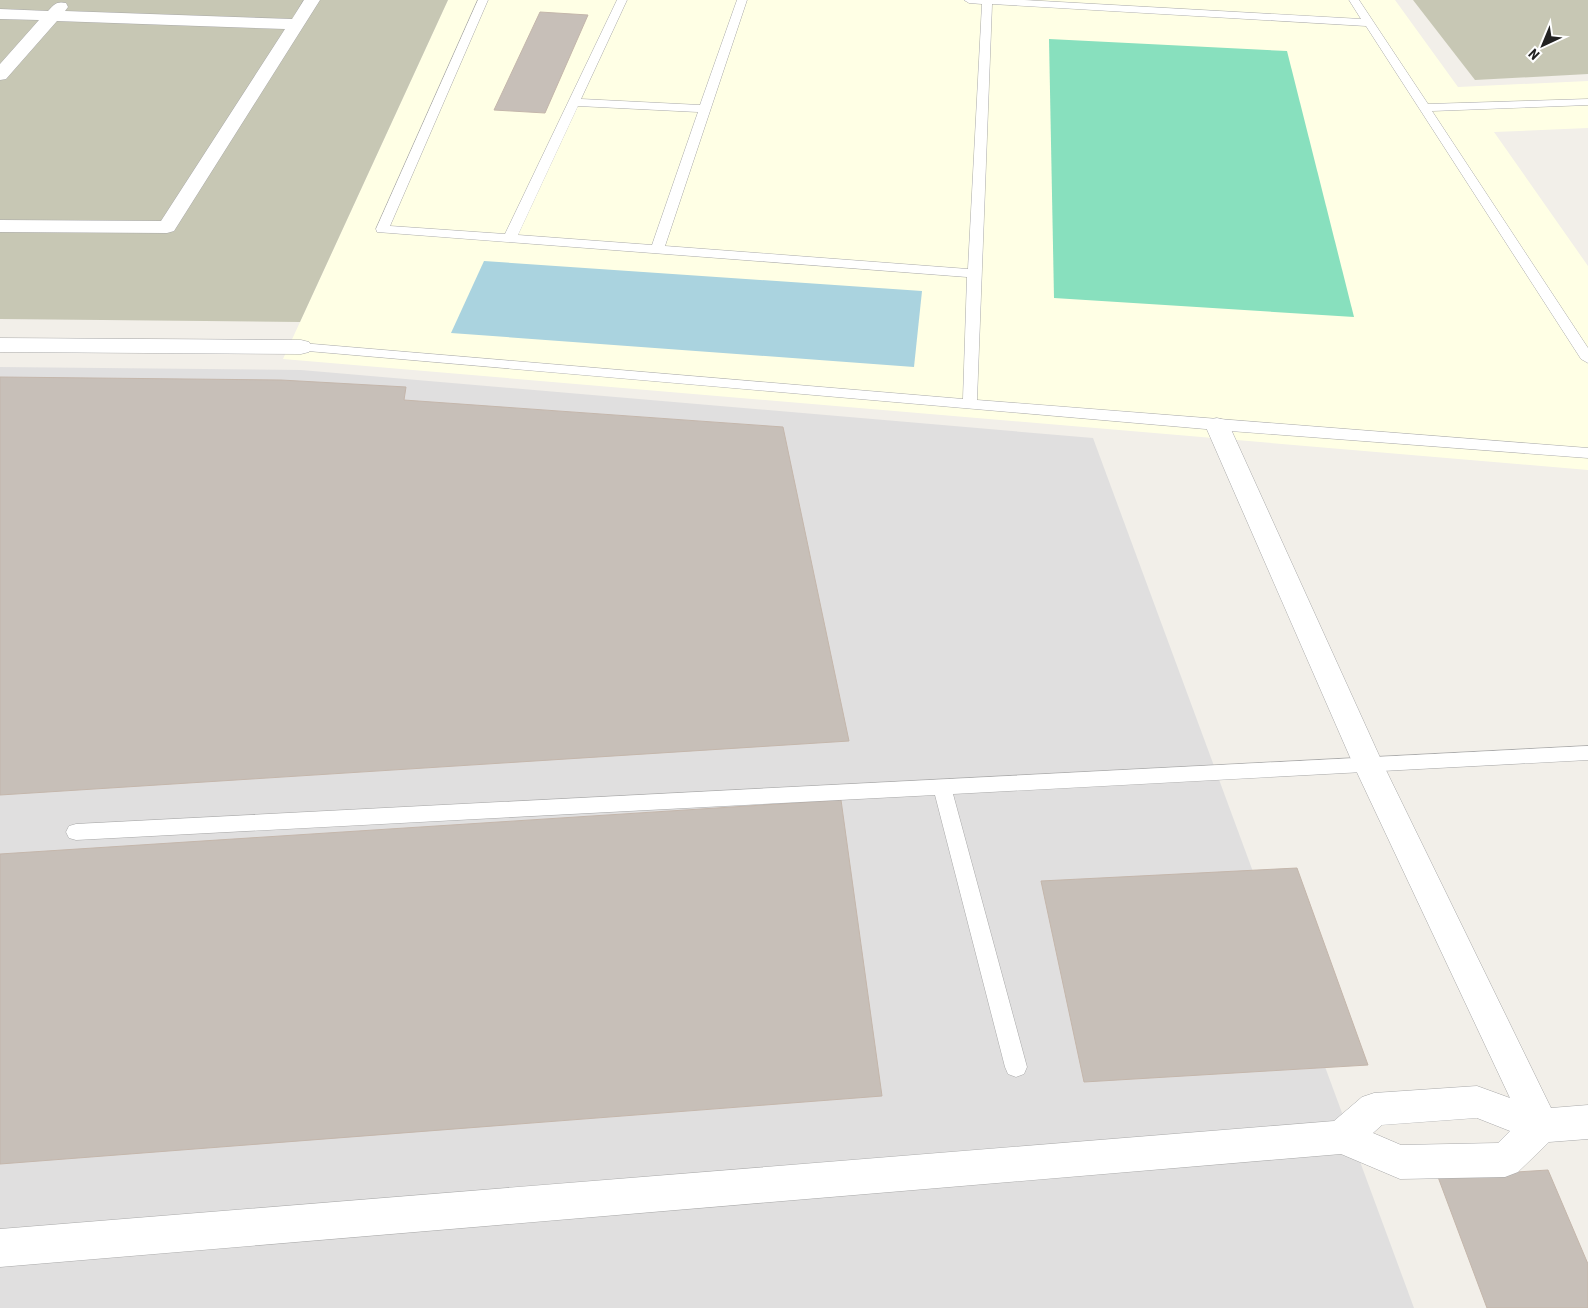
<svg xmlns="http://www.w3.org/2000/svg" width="1588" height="1308" font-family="'Roboto Condensed',sans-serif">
	<rect width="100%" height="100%" fill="#f2efe9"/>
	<!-- residential -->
	<path fill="#e0dfdf" d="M 0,367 L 301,370 L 1093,438 L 1414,1308 L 0,1308 Z"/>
	<!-- education -->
	<path fill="#ffffe5" d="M 448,0 L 1395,0 L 1458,87 L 1588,81 L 1588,128 L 1494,132 L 1588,266 L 1588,470 L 283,359 Z"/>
	<!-- construction -->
	<path fill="#c7c7b4" d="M 0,0 L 448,0 L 300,322 L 0,319 Z
		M 1413,0 L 1588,0 L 1588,74 L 1475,80 Z"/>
	<!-- pitch -->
	<path fill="#88e0be" d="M 1049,39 L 1287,51 L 1354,317 L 1054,298 Z"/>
	<!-- water -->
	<path fill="#aad3df" d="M 484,261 L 922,291 L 914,367 L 451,333 Z"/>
	<!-- building -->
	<path fill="#c7bfb8" stroke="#c4b6ab" d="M 540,12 L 588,15 L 545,113 L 494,110 Z
		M 0,377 L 281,380 L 406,387 L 404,400 L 783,427 L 849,741 L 0,795 Z
		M 841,800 L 882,1096 L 0,1164 L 0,854 Z
		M 1297,868 L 1368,1065 L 1084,1082 L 1041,881 Z
		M 1548,1170 L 1588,1264 L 1588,1308 L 1487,1308 L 1438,1177 Z"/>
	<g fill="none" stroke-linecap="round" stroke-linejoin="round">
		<!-- service casing -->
		<g stroke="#a9a9a9" stroke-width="1">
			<path id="service" d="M 478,0 L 488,0 L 390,226 L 505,234 L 617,0 L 627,0 L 581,99 L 700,105 L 737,0 L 747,0 L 665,246 L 968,269 L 982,4 L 969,3 L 964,0 L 1024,0 L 1361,19 L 1349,0 L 1359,0 L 1428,104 L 1588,99 L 1588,105 L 1432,111 L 1588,348 L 1588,363 L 1581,359 L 1366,26 L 992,4 L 977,400 L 1588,448 L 1588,458 L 1217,430 L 296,350 L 294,347 L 301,343 L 963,399 L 967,277 L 377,232 L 376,229 ZM 578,106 L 698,112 L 652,245 L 518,235 Z
				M 1588,746 L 1588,760 L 953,794 L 1027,1067 L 1024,1074 L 1016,1077 L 1008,1074 L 1005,1067 L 935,795 L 76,840 L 69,838 L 66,832 L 69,826 L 76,824 Z"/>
		</g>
		<!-- minor casing -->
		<g stroke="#a9a9a9" stroke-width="1">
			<path id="minor" d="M 304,0 L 320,0 L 174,231 L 167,233 L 0,232 L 0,220 L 161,221 L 285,29 L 57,21 L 6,79 L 0,80 L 0,64 L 39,20 L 0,19 L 0,9 L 48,11 C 54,4 57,1 66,3 L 68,7 L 65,11 L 292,19 Z
				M 0,338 L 301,340 L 309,342 L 312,347 L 309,352 L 301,354 L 0,352 Z
				M 1217,418 L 1225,420 L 1229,425 L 1383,764 L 1551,1108 L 1588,1105 L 1588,1139 L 1549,1142 L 1518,1172 L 1505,1177 L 1400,1179 L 1341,1154 L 0,1267 L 0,1229 L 1334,1121 L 1362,1097 L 1374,1093 L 1477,1086 L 1510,1098 L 1353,764 L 1205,425 L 1209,420 ZM 1477,1118 L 1510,1131 L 1498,1143 L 1401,1145 L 1373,1133 L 1382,1125 Z"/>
		</g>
		<!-- service -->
		<use href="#service" fill="#fff" fill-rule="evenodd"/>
		<!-- minor -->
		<use href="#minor" fill="#fff" fill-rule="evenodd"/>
	</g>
	<!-- north arrow -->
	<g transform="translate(1543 45) rotate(224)" stroke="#ffffff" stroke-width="4" paint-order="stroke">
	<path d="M0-4L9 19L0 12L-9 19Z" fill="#222222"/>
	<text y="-8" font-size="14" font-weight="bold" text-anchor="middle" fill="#222222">N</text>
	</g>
</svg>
